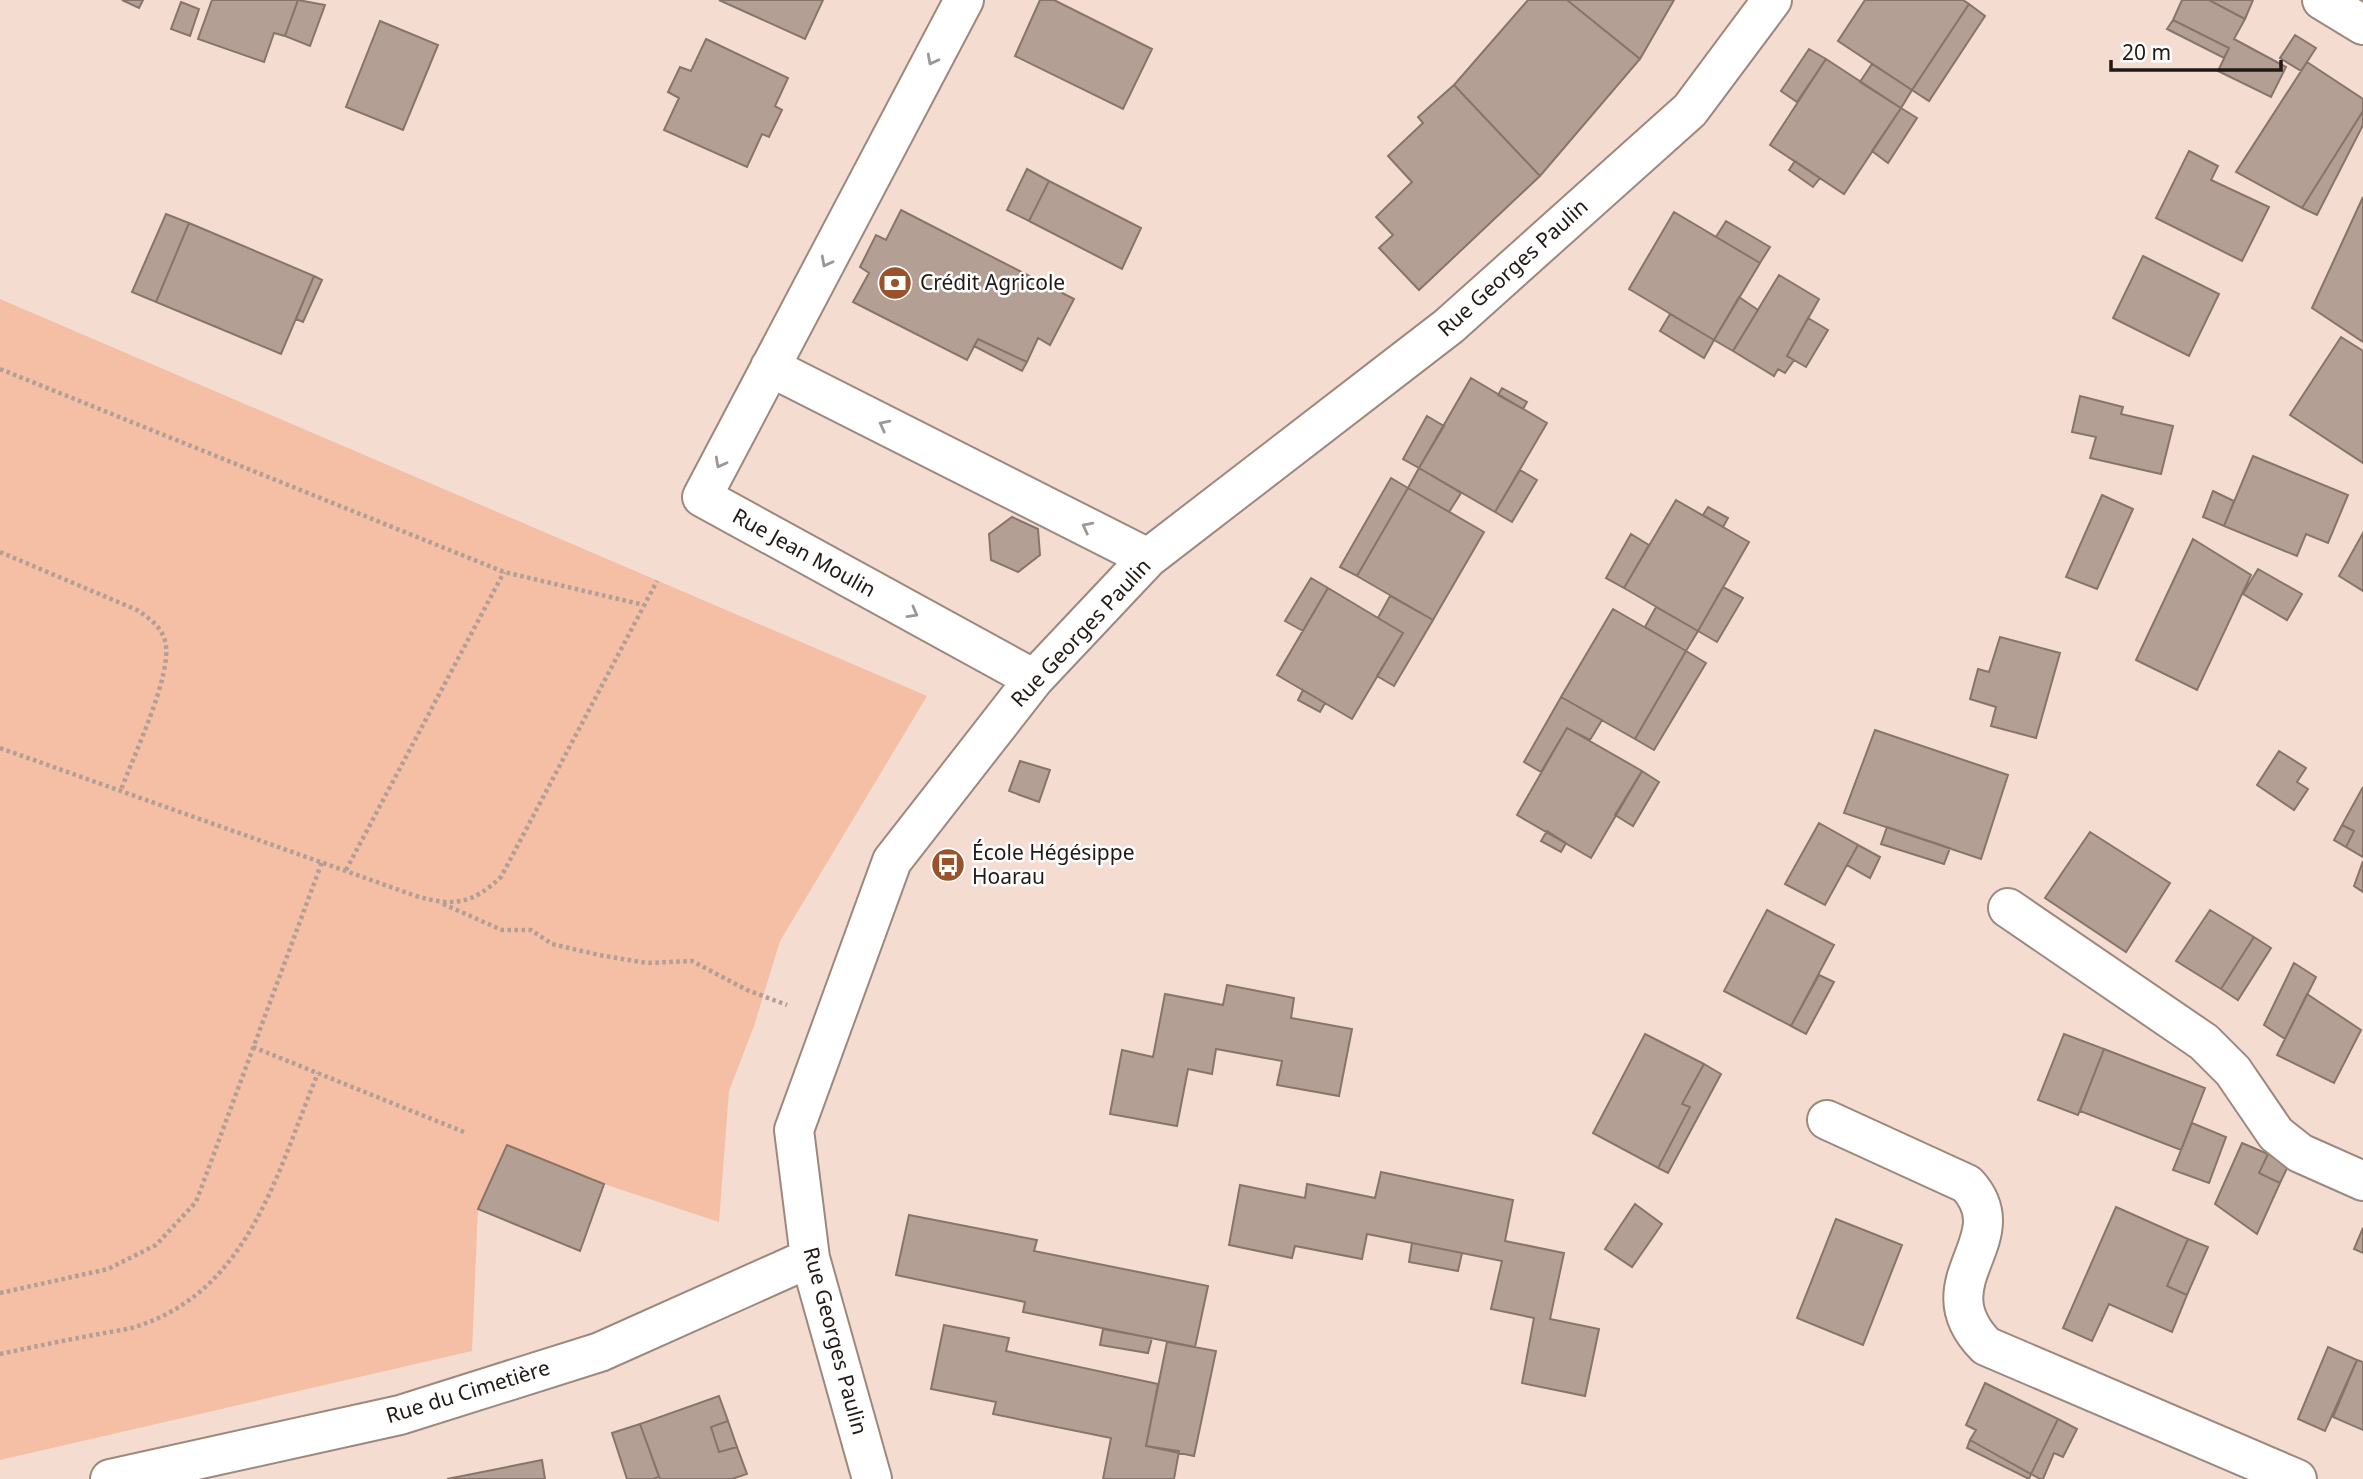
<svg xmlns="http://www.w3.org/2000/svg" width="2363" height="1479" font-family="'Noto Sans',sans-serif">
	<rect width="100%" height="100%" fill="#f4dcd1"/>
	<!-- green -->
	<path fill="#f4bfa5" d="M 0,299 L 927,696 L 780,941 L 754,1026 L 729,1091 L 719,1222 L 604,1184 L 507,1145 L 478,1209 L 472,1351 L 0,1460 Z"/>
	<!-- building -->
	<path fill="#b49f94" stroke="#88746a" stroke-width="2" d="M 122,0 L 143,0 L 139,8 Z
		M 212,0 L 298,0 L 285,36 L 274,33 L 264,62 L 198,39 Z
		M 298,0 L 325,5 L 310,46 L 285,36 Z
		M 719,0 L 823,0 L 805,39 Z
		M 1040,0 L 1054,0 L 1152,49 L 1123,109 L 1015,56 Z
		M 1528,0 L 1567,0 L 1640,59 L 1540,176 L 1454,85 Z
		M 1567,0 L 1674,0 L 1640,59 Z
		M 1865,0 L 1963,0 L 1969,4 L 1912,90 L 1838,41 Z
		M 2182,0 L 2209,0 L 2245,19 L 2234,39 L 2286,67 L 2271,97 L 2218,71 L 2229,48 L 2173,20 Z
		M 2209,0 L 2253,0 L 2245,19 Z
		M 181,2 L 199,9 L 190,36 L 171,29 Z
		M 1969,4 L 1985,16 L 1929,101 L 1912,90 Z
		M 2173,20 L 2229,48 L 2224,58 L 2167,29 Z
		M 380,21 L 438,45 L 403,130 L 346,107 Z
		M 2295,35 L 2316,48 L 2301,71 L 2280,58 Z
		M 706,39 L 788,78 L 775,106 L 782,110 L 769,137 L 762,134 L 747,167 L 664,130 L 679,98 L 668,92 L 680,67 L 691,71 Z
		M 1809,49 L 1826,59 L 1797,102 L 1781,91 Z
		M 1826,59 L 1901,108 L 1844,194 L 1770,145 Z
		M 2307,62 L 2363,99 L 2363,111 L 2302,208 L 2236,172 Z
		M 1872,64 L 1912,90 L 1901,108 L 1860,82 Z
		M 1454,85 L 1540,176 L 1419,290 L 1379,248 L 1393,235 L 1376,217 L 1412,182 L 1388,156 L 1423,123 L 1418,117 Z
		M 1901,108 L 1917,118 L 1888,163 L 1872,151 Z
		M 2363,111 L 2363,125 L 2317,215 L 2302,208 Z
		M 2189,151 L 2218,166 L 2211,180 L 2269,207 L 2242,261 L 2156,218 Z
		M 1795,161 L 1820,178 L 1813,187 L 1789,170 Z
		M 1027,169 L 1049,181 L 1029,221 L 1007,210 Z
		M 1049,181 L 1141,228 L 1122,269 L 1029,221 Z
		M 2363,197 L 2363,342 L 2312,308 Z
		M 901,210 L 1074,299 L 1050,345 L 1038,338 L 1027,362 L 978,339 L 967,360 L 853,302 L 869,273 L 860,267 L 876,235 L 886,240 Z
		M 1674,212 L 1760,263 L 1714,340 L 1629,289 Z
		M 166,214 L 189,223 L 156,302 L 132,292 Z
		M 1726,221 L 1770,247 L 1760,263 L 1716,237 Z
		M 189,223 L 314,276 L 281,354 L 156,302 Z
		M 2143,256 L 2219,294 L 2189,356 L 2113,318 Z
		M 1779,275 L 1819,299 L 1787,356 L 1794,360 L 1785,373 L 1778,369 L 1774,376 L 1733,351 Z
		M 314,276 L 322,280 L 303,322 L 296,319 Z
		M 1739,297 L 1758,310 L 1733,351 L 1714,340 Z
		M 1670,314 L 1714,340 L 1704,358 L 1660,331 Z
		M 1808,318 L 1828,330 L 1806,367 L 1787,356 Z
		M 2341,337 L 2363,351 L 2363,463 L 2290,415 Z
		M 978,339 L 1027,362 L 1022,371 L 974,346 Z
		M 1471,378 L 1547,423 L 1495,512 L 1419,468 Z
		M 1502,388 L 1527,402 L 1523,409 L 1498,395 Z
		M 2080,396 L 2123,407 L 2121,414 L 2173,426 L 2161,474 L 2090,458 L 2096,437 L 2072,432 Z
		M 1427,416 L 1444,426 L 1419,468 L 1403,459 Z
		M 2253,456 L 2348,495 L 2328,543 L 2306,534 L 2297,556 L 2224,526 Z
		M 1419,468 L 1461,493 L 1449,512 L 1408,488 Z
		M 1520,470 L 1537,480 L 1512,522 L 1495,512 Z
		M 1391,478 L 1408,488 L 1357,576 L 1340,567 Z
		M 1408,488 L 1484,532 L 1433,620 L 1357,576 Z
		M 2213,491 L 2234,501 L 2224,526 L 2203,517 Z
		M 2102,495 L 2133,509 L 2097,589 L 2066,577 Z
		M 1676,500 L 1749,542 L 1698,631 L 1624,588 Z
		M 1708,507 L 1728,518 L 1723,527 L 1703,515 Z
		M 1012,517 L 1038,529 L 1040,555 L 1018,572 L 991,560 L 989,534 Z
		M 2363,533 L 2363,591 L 2339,576 Z
		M 1631,534 L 1649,545 L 1624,588 L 1606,578 Z
		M 2193,539 L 2251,575 L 2197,690 L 2136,660 Z
		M 2258,569 L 2302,594 L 2287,620 L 2243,594 Z
		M 1311,578 L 1328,588 L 1303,631 L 1285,621 Z
		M 1723,587 L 1743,598 L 1717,642 L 1698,631 Z
		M 1328,588 L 1403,633 L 1352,719 L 1277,675 Z
		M 1390,596 L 1433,620 L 1394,686 L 1377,676 L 1403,633 L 1378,618 Z
		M 1656,607 L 1698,631 L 1686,651 L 1645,627 Z
		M 1613,609 L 1686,651 L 1635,739 L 1561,697 Z
		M 2000,637 L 2060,653 L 2036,738 L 1991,726 L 1996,707 L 1970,699 L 1978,669 L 1989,672 Z
		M 1686,651 L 1706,663 L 1654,750 L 1635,739 Z
		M 1303,690 L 1325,703 L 1320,712 L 1298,700 Z
		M 1561,697 L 1602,720 L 1590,740 L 1567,728 L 1541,772 L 1524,762 Z
		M 1567,728 L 1642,771 L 1591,858 L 1517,815 Z
		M 1875,730 L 2008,775 L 1981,859 L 1844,813 Z
		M 2279,751 L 2306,768 L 2297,782 L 2308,789 L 2294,810 L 2257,785 Z
		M 1020,761 L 1050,770 L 1039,802 L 1009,791 Z
		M 1642,771 L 1659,782 L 1633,826 L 1615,815 Z
		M 2363,787 L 2363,857 L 2346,847 L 2354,831 L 2342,825 Z
		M 1819,823 L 1858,845 L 1825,905 L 1785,884 Z
		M 2342,825 L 2354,831 L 2346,847 L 2334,840 Z
		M 1887,827 L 1950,848 L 1944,864 L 1881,844 Z
		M 1547,831 L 1566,843 L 1561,852 L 1541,841 Z
		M 2090,832 L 2170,883 L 2126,952 L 2045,898 Z
		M 1858,845 L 1880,857 L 1870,878 L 1847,865 Z
		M 2363,861 L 2363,892 L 2354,886 Z
		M 1767,910 L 1834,945 L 1791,1026 L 1724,991 Z
		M 2210,910 L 2254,937 L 2221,989 L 2176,961 Z
		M 2254,937 L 2271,948 L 2238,1000 L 2221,989 Z
		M 2294,963 L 2316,977 L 2285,1039 L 2264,1025 Z
		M 1819,975 L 1834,982 L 1806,1034 L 1791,1026 Z
		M 1227,985 L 1294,998 L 1291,1018 L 1352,1029 L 1339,1096 L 1277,1085 L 1282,1061 L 1216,1049 L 1212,1074 L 1188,1069 L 1177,1126 L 1110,1114 L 1122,1050 L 1153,1057 L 1165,994 L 1223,1005 Z
		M 2307,994 L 2361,1030 L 2334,1083 L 2277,1055 Z
		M 1645,1034 L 1704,1064 L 1682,1104 L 1690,1107 L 1658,1168 L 1593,1133 Z
		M 2064,1034 L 2104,1049 L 2078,1115 L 2038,1100 Z
		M 2104,1049 L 2205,1088 L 2181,1150 L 2080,1111 Z
		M 1704,1064 L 1721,1074 L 1668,1173 L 1658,1168 L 1690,1107 L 1682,1104 Z
		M 2192,1123 L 2226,1137 L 2209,1183 L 2173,1170 Z
		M 2242,1143 L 2268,1154 L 2259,1173 L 2280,1183 L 2257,1234 L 2215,1204 Z
		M 507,1145 L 604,1184 L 580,1251 L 478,1209 Z
		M 2268,1154 L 2291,1160 L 2280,1183 L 2259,1173 Z
		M 1381,1172 L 1513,1200 L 1505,1241 L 1564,1253 L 1550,1319 L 1599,1329 L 1585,1396 L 1522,1383 L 1534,1318 L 1491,1309 L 1502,1261 L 1367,1234 L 1362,1259 L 1295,1246 L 1292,1258 L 1229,1245 L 1240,1185 L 1305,1198 L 1307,1184 L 1375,1198 Z
		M 1635,1204 L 1662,1224 L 1632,1267 L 1605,1249 Z
		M 2116,1207 L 2188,1239 L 2167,1286 L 2187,1295 L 2172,1332 L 2109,1304 L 2092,1341 L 2063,1328 Z
		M 909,1215 L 1037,1240 L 1034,1251 L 1208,1286 L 1195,1347 L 1023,1312 L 1025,1302 L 896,1275 Z
		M 1836,1219 L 1902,1245 L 1863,1345 L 1797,1318 Z
		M 2363,1228 L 2363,1253 L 2354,1249 Z
		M 2188,1239 L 2208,1247 L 2187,1295 L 2167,1286 Z
		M 1412,1243 L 1462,1253 L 1458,1271 L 1409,1262 Z
		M 944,1325 L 1009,1338 L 1006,1351 L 1158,1384 L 1146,1446 L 1179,1451 L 1174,1479 L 1103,1479 L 1111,1438 L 993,1414 L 996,1402 L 931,1389 Z
		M 1103,1329 L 1152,1338 L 1148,1353 L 1100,1345 Z
		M 1167,1342 L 1216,1351 L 1194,1456 L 1146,1446 Z
		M 2328,1347 L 2357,1360 L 2325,1431 L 2298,1419 Z
		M 2357,1360 L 2363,1362 L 2363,1430 L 2333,1417 Z
		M 1985,1383 L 2058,1419 L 2031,1474 L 1970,1440 L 1976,1430 L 1966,1425 Z
		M 719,1396 L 728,1421 L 711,1427 L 719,1452 L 737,1447 L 747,1474 L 732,1479 L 660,1479 L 640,1424 Z
		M 2058,1419 L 2077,1429 L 2063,1457 L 2054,1453 L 2043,1479 L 2040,1479 L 2031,1474 Z
		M 728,1421 L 737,1447 L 719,1452 L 711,1427 Z
		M 640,1424 L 659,1477 L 653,1479 L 627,1479 L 612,1433 Z
		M 1970,1440 L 2031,1474 L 2029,1479 L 1967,1448 Z
		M 542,1460 L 545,1479 L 447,1479 Z"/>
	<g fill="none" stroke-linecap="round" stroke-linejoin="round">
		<!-- minor casing -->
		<g stroke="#9d887e" stroke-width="42">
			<path id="minor" d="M 964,0 L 702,497 L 1034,679
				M 2322,0 L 2363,25
				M 770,367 L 1148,558
				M 2008,908 L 2204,1042 L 2233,1071 L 2276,1134 L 2300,1153 L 2363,1181
				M 1827,1120 L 1967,1184 C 2019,1240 1922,1281 1986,1346 L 2297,1479
				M 110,1479 L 400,1415 L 600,1352 L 810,1258
				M 872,1479 L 810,1258 L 794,1130 L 892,861 L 1034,679 L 1148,558 L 1449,326 L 1690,110 L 1772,0"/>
		</g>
		<!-- path -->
		<path stroke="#b19e96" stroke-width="4.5" stroke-dasharray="3.5 3.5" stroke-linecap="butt" d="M 0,369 L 504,572 L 644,605
			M 0,552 L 137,610 C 149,618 161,626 165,641 C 174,672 133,757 121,790
			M 0,748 L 416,896 C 454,907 472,904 501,877 L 657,581
			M 346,870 L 504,572
			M 443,904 L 502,930 L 531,930 L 552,944 L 599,955 L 647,963 L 692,961 L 747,990 L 787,1005
			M 253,1047 L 464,1132
			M 0,1293 L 108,1269 L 156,1245 L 196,1202 L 322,862
			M 0,1354 C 33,1347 66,1340 99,1334 C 113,1331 128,1330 141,1325 C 251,1287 278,1169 318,1073"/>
		<!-- minor -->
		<use href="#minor" stroke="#fff" stroke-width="38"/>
	</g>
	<!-- one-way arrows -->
	<defs><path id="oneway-chevron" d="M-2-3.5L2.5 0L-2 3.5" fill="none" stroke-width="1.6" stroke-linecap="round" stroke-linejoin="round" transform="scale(1.75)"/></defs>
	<g stroke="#9b9896">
		<use href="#oneway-chevron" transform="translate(932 60) rotate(118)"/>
		<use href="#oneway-chevron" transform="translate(826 262) rotate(118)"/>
		<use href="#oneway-chevron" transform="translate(884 425) rotate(-153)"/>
		<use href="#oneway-chevron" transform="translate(720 463) rotate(118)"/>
		<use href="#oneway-chevron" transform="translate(1087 527) rotate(-153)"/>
		<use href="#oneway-chevron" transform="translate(913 613) rotate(29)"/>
	</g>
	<!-- icons -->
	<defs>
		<g id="bank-disc" transform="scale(1.75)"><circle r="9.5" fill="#99522b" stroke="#fff"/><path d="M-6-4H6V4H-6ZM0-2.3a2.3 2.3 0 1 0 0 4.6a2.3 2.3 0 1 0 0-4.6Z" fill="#fff"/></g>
		<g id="bus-disc" transform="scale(1.75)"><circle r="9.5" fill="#99522b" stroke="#fff"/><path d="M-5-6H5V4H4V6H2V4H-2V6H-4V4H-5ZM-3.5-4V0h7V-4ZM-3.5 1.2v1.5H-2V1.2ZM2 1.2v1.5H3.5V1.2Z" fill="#fff"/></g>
	</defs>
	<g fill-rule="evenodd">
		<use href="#bank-disc" x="895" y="283"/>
		<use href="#bus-disc" x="948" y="865"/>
	</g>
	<g text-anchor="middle" stroke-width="5" stroke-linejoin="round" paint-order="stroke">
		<!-- street labels -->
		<g font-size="21" fill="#211915" stroke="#fff">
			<text transform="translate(1513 268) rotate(-42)" y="7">Rue Georges Paulin</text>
			<text transform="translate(804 553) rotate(29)" y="7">Rue Jean Moulin</text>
			<text transform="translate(1081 633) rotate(-47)" y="7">Rue Georges Paulin</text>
			<text transform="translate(835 1341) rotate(75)" y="7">Rue Georges Paulin</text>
			<text transform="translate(468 1392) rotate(-17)" y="7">Rue du Cimetière</text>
		</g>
		<!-- poi labels -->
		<g font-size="21" fill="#211915" stroke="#fff" text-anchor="start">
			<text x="920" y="290">Crédit Agricole</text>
			<text x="972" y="860">École Hégésippe<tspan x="972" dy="24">Hoarau</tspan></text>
		</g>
	</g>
	<!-- scale -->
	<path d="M2111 60v10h170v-10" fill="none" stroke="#211915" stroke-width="3.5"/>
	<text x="2122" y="60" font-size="21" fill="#211915" stroke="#ffffff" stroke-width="5" paint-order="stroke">20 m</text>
</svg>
